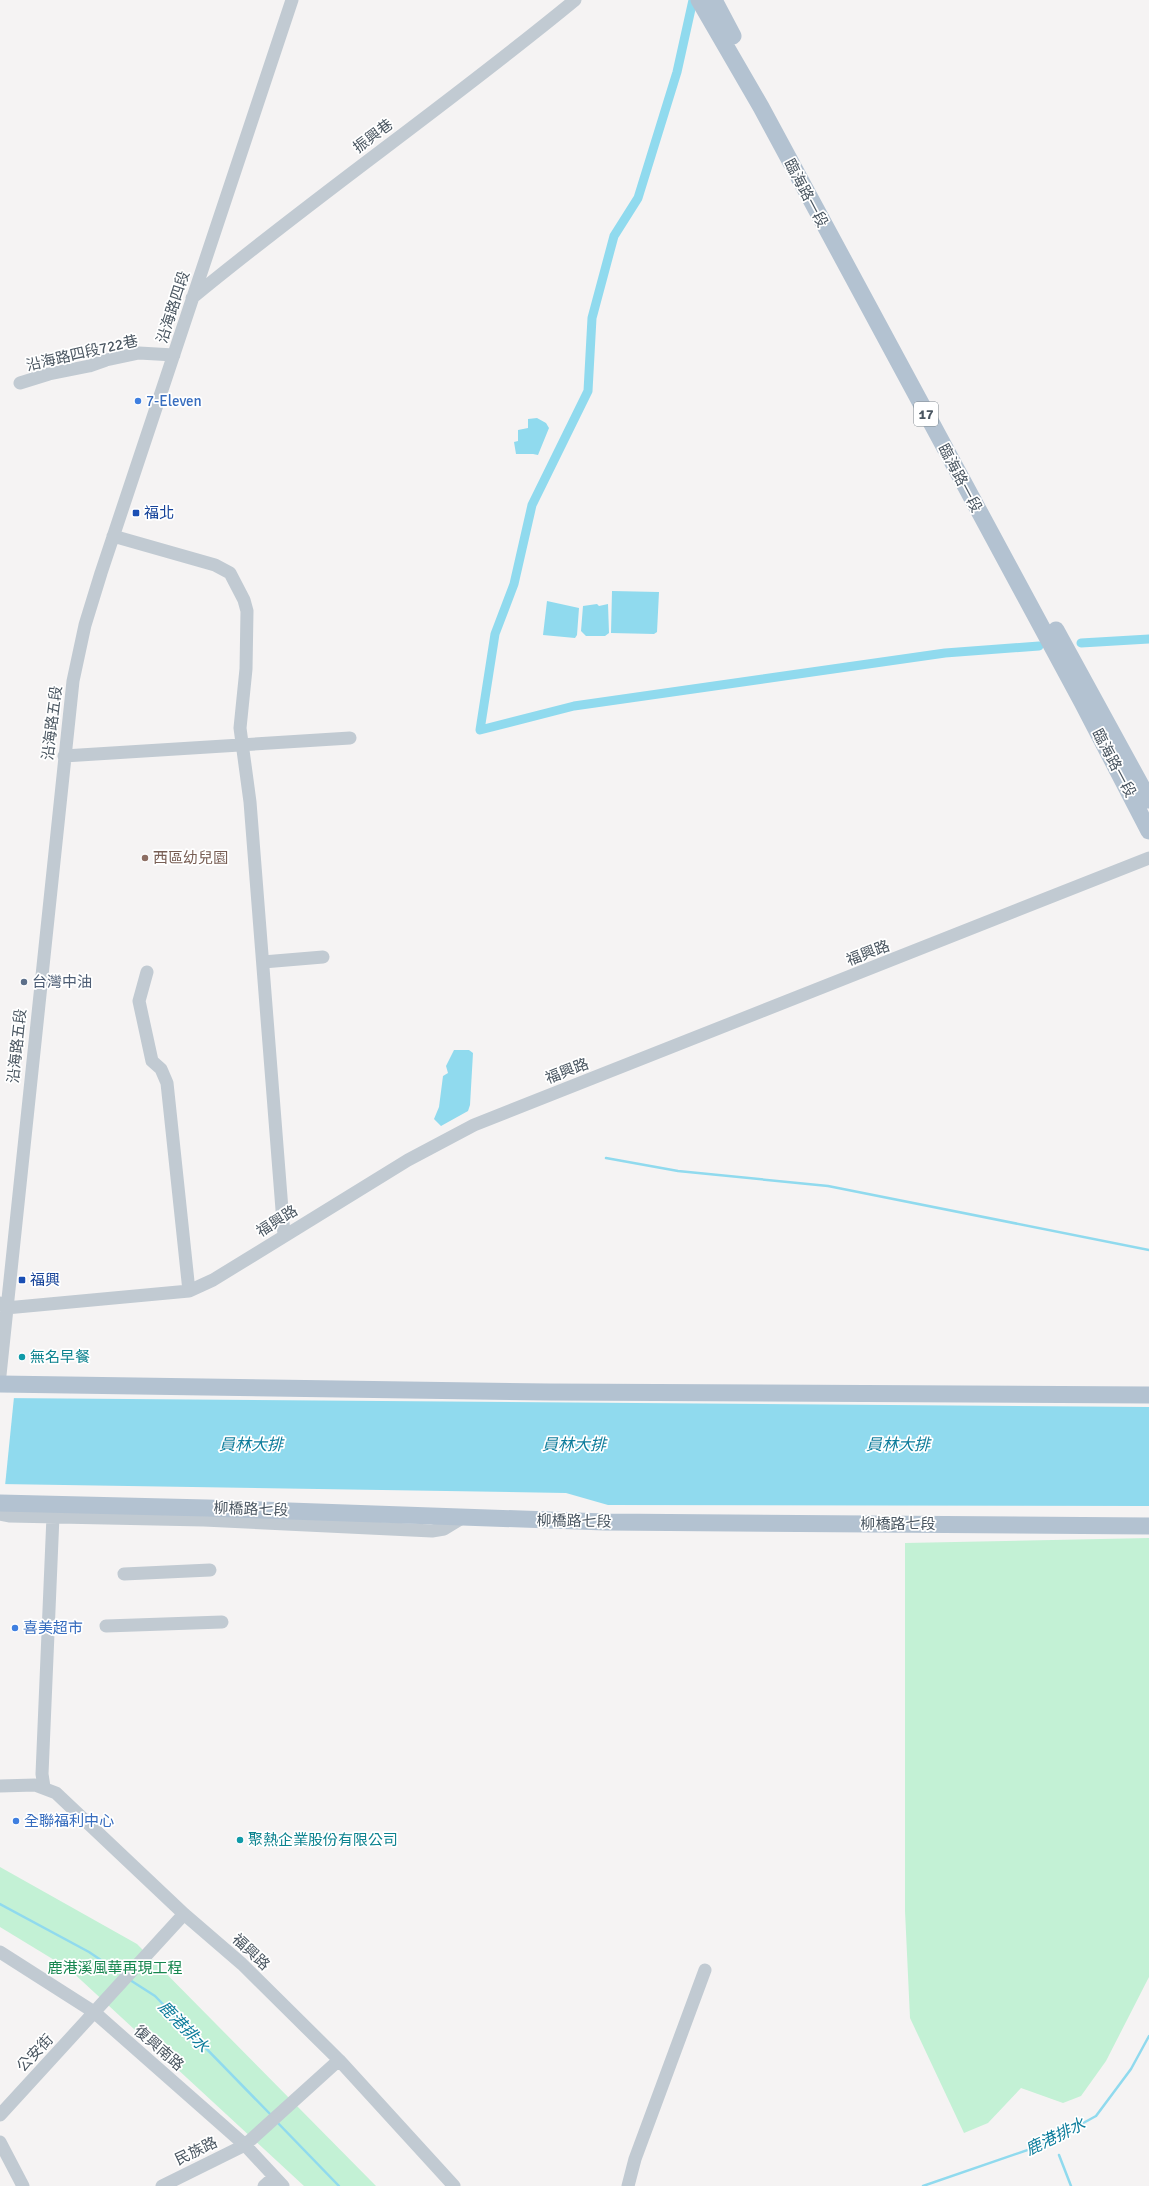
<svg xmlns="http://www.w3.org/2000/svg" width="1149" height="2186" font-family="Signika,'Noto Sans TC',sans-serif">
	<rect width="100%" height="100%" fill="#f5f3f3"/>
	<!-- green -->
	<path fill="#c3f1d5" d="M 1149,1538 L 1149,1977 L 1106,2061 L 1081,2096 L 1063,2103 L 1021,2088 L 988,2123 L 964,2133 L 910,2018 L 905,1911 L 905,1543 Z
		M 0,1867 L 137,1944 L 376,2186 L 304,2186 L 69,1969 L 0,1927 Z"/>
	<!-- water -->
	<path fill="#90daee" d="M 537,418 L 546,423 L 549,428 L 538,455 L 533,454 L 516,454 L 514,442 L 518,441 L 518,430 L 528,428 L 528,419 Z
		M 612,591 L 659,592 L 657,632 L 654,634 L 611,633 Z
		M 547,601 L 579,608 L 577,635 L 575,638 L 543,635 Z
		M 597,604 L 599,606 L 608,604 L 609,633 L 605,636 L 586,636 L 581,631 L 583,606 Z
		M 454,1050 L 469,1050 L 473,1053 L 470,1105 L 468,1111 L 441,1126 L 434,1119 L 439,1107 L 443,1076 L 448,1073 L 446,1066 Z
		M 0,1398 L 1149,1407 L 1149,1506 L 608,1505 L 566,1493 L 0,1484 Z"/>
	<!-- pier -->
	<path fill="#f5f3f3" d="M 0,1396 L 14,1397 L 5,1486 L 0,1486 Z"/>
	<g fill="none" stroke-linecap="round" stroke-linejoin="round">
		<!-- stream -->
		<path stroke="#90daee" stroke-width="2.5" d="M 606,1158 L 678,1171 L 828,1186 L 1149,1250
			M 0,1904 L 89,1952 L 123,1975
			M 130,1980 L 155,1996 L 272,2116
			M 276,2121 L 339,2186
			M 1059,2155 L 1071,2186
			M 923,2186 L 1045,2144 L 1096,2116 L 1131,2069 L 1149,2036"/>
		<!-- canal -->
		<path stroke="#90daee" stroke-width="9" d="M 693,0 L 677,72 L 638,198 L 614,236 L 592,318 L 588,391 L 532,505 L 514,584 L 495,634 L 480,730 L 574,706 L 945,653 L 1039,646
			M 1081,643 L 1149,639"/>
		<!-- minor -->
		<path stroke="#c1cad2" stroke-width="13" d="M 192,298 C 317,195 450,103 575,0
			M 20,383 L 49,374 L 89,366 L 106,360 L 139,353 L 174,355
			M 113,536 L 215,565 L 230,573 L 244,600 L 247,611 L 246,669 L 240,728 L 250,802 L 284,1235
			M 64,756 L 350,738
			M 263,962 L 323,957
			M 147,972 L 139,1001 L 152,1061 L 161,1069 L 167,1083 L 189,1291
			M 0,1303 L 6,1308 L 189,1291 L 213,1280 L 408,1160 L 474,1125 L 1149,858
			M 0,1375 L 73,681 L 85,625 L 101,573 L 292,0
			M 0,1514 L 9,1516 L 204,1520 L 432,1531 L 444,1529 L 462,1518
			M 124,1574 L 210,1570
			M 106,1626 L 222,1622
			M 0,1786 L 35,1785 L 56,1793 L 184,1914 L 242,1964 L 339,2060 L 454,2186
			M 44,1787 L 42,1774 L 53,1516
			M 0,1952 L 94,2012 L 245,2145 L 283,2186
			M 0,2115 L 184,1914
			M 0,2142 L 23,2186
			M 162,2186 L 245,2145 L 339,2060
			M 264,2186 L 274,2177
			M 628,2186 L 635,2159 L 705,1970"/>
		<!-- major -->
		<path stroke="#b3c2d1" stroke-width="17" d="M 699,0 L 761,107 L 1082,702 L 1149,831
			M 714,0 L 733,36
			M 1056,630 L 1149,800
			M 0,1384 L 549,1392 L 1149,1395
			M 0,1503 L 207,1508 L 605,1522 L 1149,1526"/>
	</g>
	<!-- markers -->
	<g fill="#3f7fe0" stroke="#fff" stroke-width="1.5">
		<circle cx="138" cy="401" r="4"/>
		<circle cx="15" cy="1628" r="4"/>
		<circle cx="16" cy="1821" r="4"/>
	</g>
	<g fill="#1a4fb4" stroke="#fff" stroke-width="1.5">
		<rect x="132" y="509" width="8" height="8" rx="2"/>
		<rect x="18" y="1276" width="8" height="8" rx="2"/>
	</g>
	<circle fill="#8d6e63" stroke="#fff" stroke-width="1.5" cx="145" cy="858" r="4"/>
	<circle fill="#5c6f8a" stroke="#fff" stroke-width="1.5" cx="24" cy="982" r="4"/>
	<g fill="#0f9aa8" stroke="#fff" stroke-width="1.5">
		<circle cx="22" cy="1357" r="4"/>
		<circle cx="240" cy="1840" r="4"/>
	</g>
	<g text-anchor="middle" stroke-width="3.5" stroke-linejoin="round" paint-order="stroke">
		<!-- shield labels -->
		<rect fill="#fff" stroke="#808990" stroke-width="1" x="914" y="402" width="24" height="24" rx="3"/>
		<g font-size="14" font-weight="bold" fill="#4a5661">
			<text x="926" y="419">17</text>
		</g>
		<!-- street labels -->
		<g font-size="15" fill="#4a5661" stroke="#fff">
			<text transform="translate(373 136) rotate(-37)" y="5">振興巷</text>
			<text transform="translate(806 193) rotate(62)" y="5">臨海路一段</text>
			<text transform="translate(173 307) rotate(-72)" y="5">沿海路四段</text>
			<text transform="translate(82 353) rotate(-13)" y="5">沿海路四段722巷</text>
			<text transform="translate(960 478) rotate(62)" y="5">臨海路一段</text>
			<text transform="translate(52 723) rotate(-83)" y="5">沿海路五段</text>
			<text transform="translate(1114 763) rotate(62)" y="5">臨海路一段</text>
			<text transform="translate(868 953) rotate(-21)" y="5">福興路</text>
			<text transform="translate(17 1046) rotate(-84)" y="5">沿海路五段</text>
			<text transform="translate(567 1071) rotate(-21)" y="5">福興路</text>
			<text transform="translate(277 1221) rotate(-32)" y="5">福興路</text>
			<text transform="translate(251 1509) rotate(2)" y="5">柳橋路七段</text>
			<text transform="translate(574 1521) rotate(1)" y="5">柳橋路七段</text>
			<text x="898" y="1529">柳橋路七段</text>
			<text transform="translate(251 1952) rotate(43)" y="5">福興路</text>
			<text transform="translate(159 2048) rotate(41)" y="5">復興南路</text>
			<text transform="translate(35 2053) rotate(-47)" y="5">公安街</text>
			<text transform="translate(196 2151) rotate(-26)" y="5">民族路</text>
		</g>
		<!-- shop labels -->
		<g font-size="15" fill="#366cbe" stroke="#fff" text-anchor="start">
			<text x="146" y="406">7-Eleven</text>
			<text x="23" y="1633">喜美超市</text>
			<text x="24" y="1826">全聯福利中心</text>
		</g>
		<!-- transit labels -->
		<g font-size="15" fill="#164399" stroke="#fff" text-anchor="start">
			<text x="144" y="518">福北</text>
			<text x="30" y="1285">福興</text>
		</g>
		<!-- education labels -->
		<g font-size="15" fill="#785e54" stroke="#fff" text-anchor="start">
			<text x="153" y="863">西區幼兒園</text>
		</g>
		<!-- service labels -->
		<g font-size="15" fill="#4e5e75" stroke="#fff" text-anchor="start">
			<text x="32" y="987">台灣中油</text>
		</g>
		<!-- culture labels -->
		<g font-size="15" fill="#0d838f" stroke="#fff" text-anchor="start">
			<text x="30" y="1362">無名早餐</text>
			<text x="248" y="1845">聚熱企業股份有限公司</text>
		</g>
		<!-- park labels -->
		<g font-size="15" fill="#17864f" stroke="#fff">
			<text x="115" y="1973">鹿港溪風華再現工程</text>
		</g>
		<!-- water labels -->
		<g font-size="16" font-style="italic" fill="#0c7c9b" stroke="#fff">
			<text x="251" y="1450">員林大排</text>
			<text x="574" y="1450">員林大排</text>
			<text x="898" y="1450">員林大排</text>
			<text transform="translate(184 2026) rotate(46)" y="6">鹿港排水</text>
			<text transform="translate(1055 2136) rotate(-26)" y="6">鹿港排水</text>
		</g>
	</g>
</svg>
